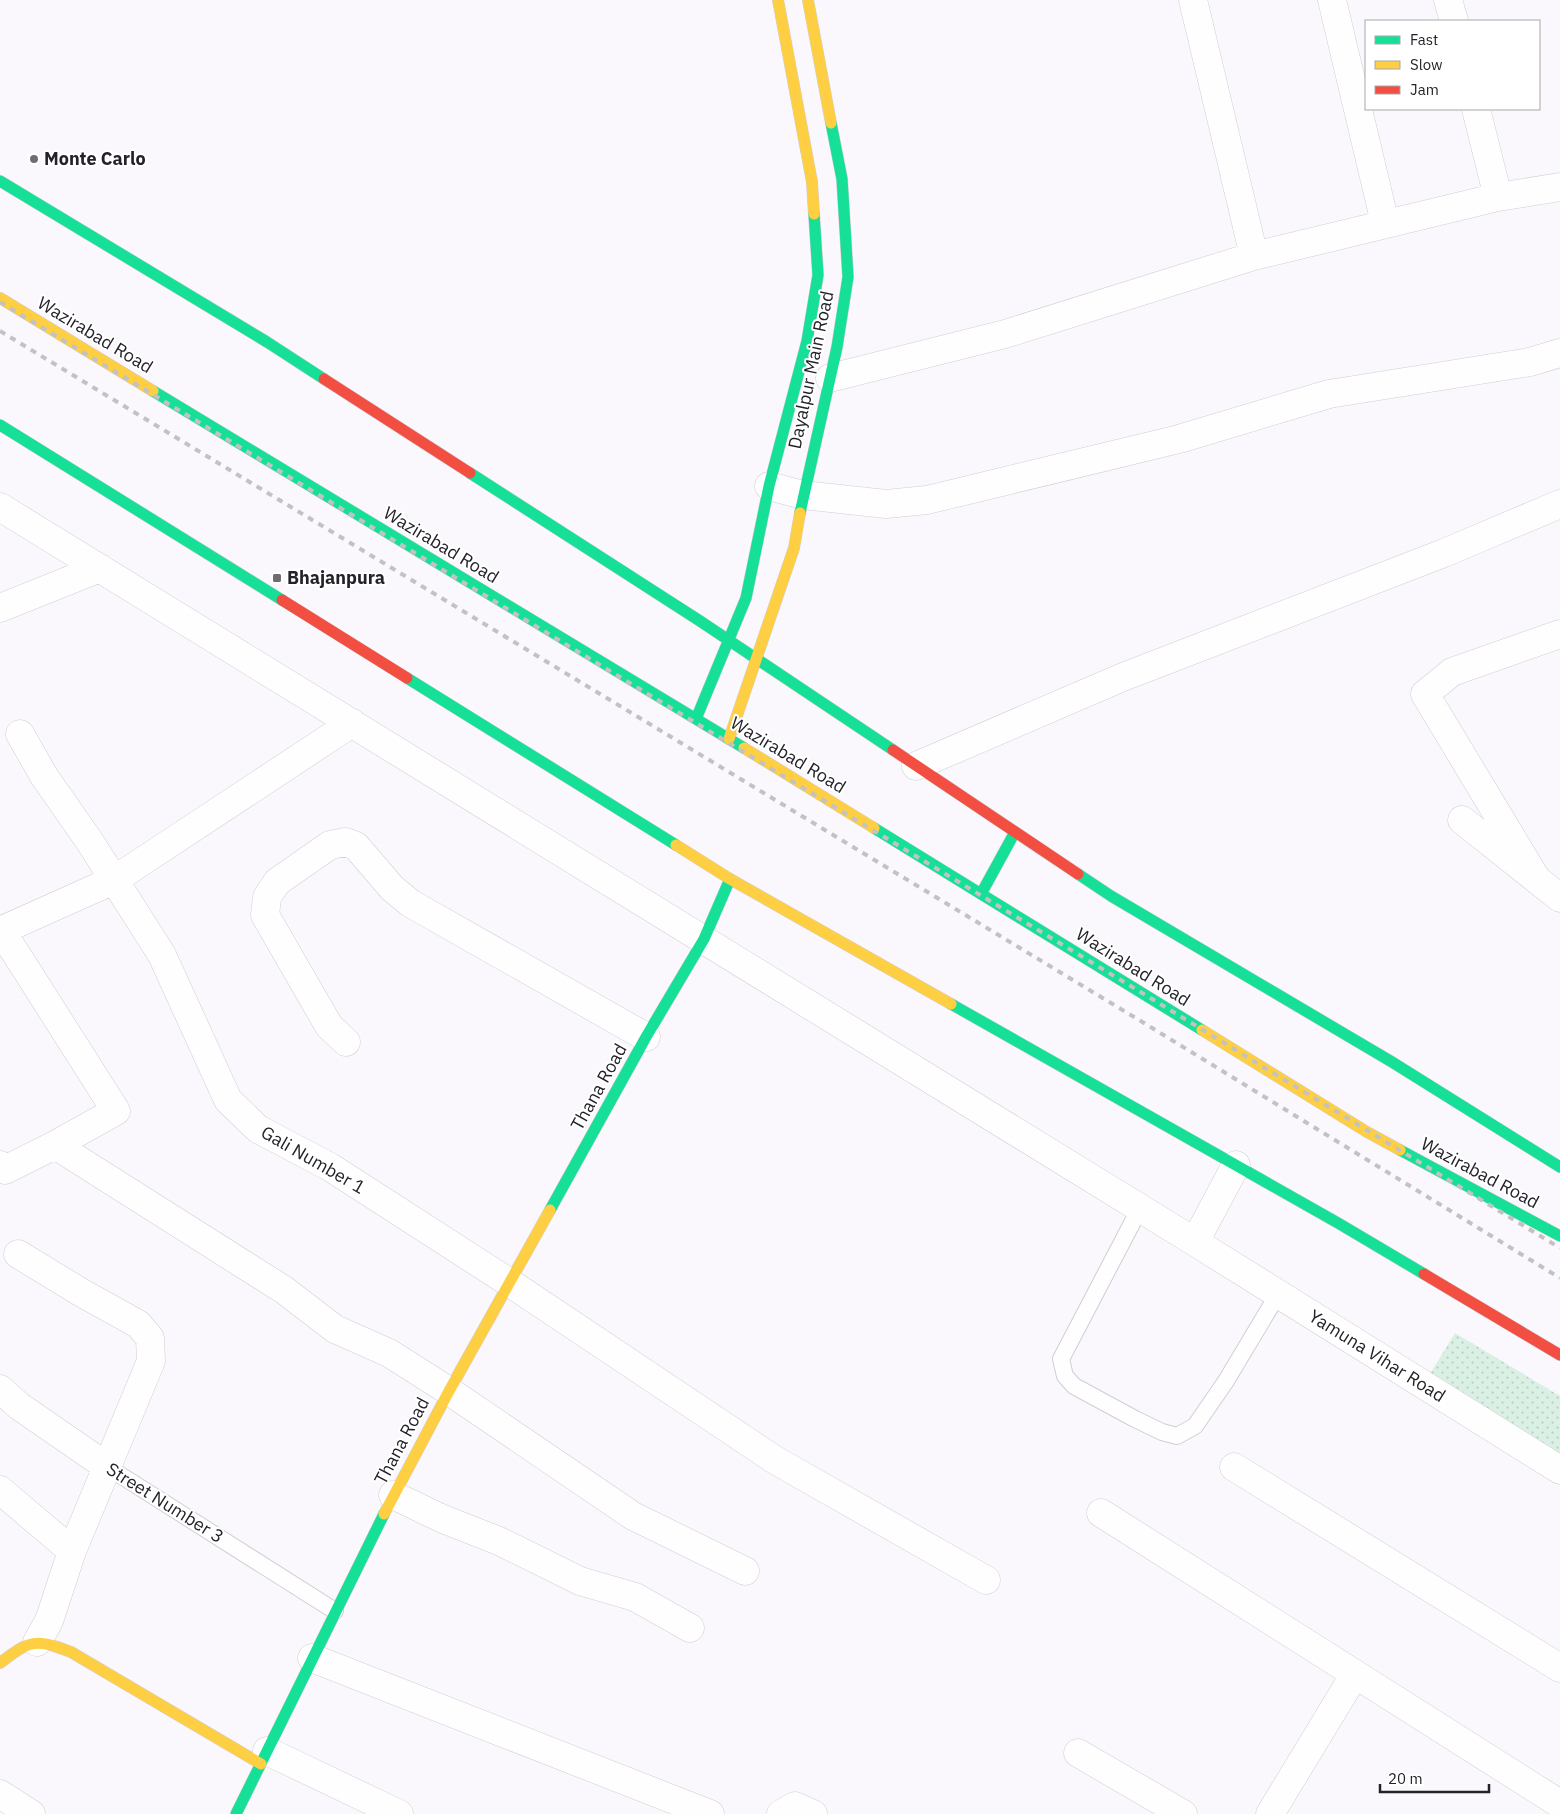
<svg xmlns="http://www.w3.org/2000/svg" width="1560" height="1814" font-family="'IBM Plex Sans',sans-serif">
	<defs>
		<pattern id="grass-dots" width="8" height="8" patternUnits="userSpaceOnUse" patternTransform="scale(1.25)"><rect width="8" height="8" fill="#daf0e5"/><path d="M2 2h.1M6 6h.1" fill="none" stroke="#bbcec4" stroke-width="1.8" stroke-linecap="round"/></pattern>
	</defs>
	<rect width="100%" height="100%" fill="#faf8fd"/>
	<!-- grass -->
	<path fill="url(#grass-dots)" d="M 1455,1333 L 1560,1396 L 1560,1484 L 1417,1395 Z"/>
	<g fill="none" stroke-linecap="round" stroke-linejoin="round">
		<!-- lane casing -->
		<g stroke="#d0ced3" stroke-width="18">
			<path id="lane" d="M 1140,1208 L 1061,1359 L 1065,1376 L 1074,1386 L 1135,1419 L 1162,1432 L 1177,1436 L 1195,1426 L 1226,1381 L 1278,1294
				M 106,1466 L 335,1611"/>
		</g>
		<!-- street casing -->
		<g stroke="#d0ced3" stroke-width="29">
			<path id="street" d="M 1193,0 L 1254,256
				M 1332,0 L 1385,223
				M 1448,0 L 1454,21
				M 1476,109 L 1498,197
				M 830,378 L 1005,334 L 1254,256 L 1498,197 L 1560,187
				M 769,486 L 803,495 L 886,504 L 927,500 L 1179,439 L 1329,394 L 1530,362 L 1560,353
				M 0,507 L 1195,1242 L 1560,1470
				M 0,608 L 100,568
				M 20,734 L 44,776 L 90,842 L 162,955 L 228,1100 L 258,1129 L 330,1167 L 510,1283 L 775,1460 L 986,1580
				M 916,766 L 1123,677 L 1444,553 L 1560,504
				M 1462,820 L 1560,898
				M 1537,880 L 1425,694 L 1452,672 L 1560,634
				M 1,930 L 116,1111 L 55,1145
				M 0,931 L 114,880 L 352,723
				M 346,1042 L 329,1026 L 265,915 L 267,897 L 277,882 L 330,845 L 345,842 L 356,846 L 392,888 L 410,903 L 646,1037
				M 0,1165 L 5,1170 L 55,1145 L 284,1290 L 335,1329 L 389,1353 L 449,1391 L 633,1516 L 745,1571
				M 1195,1242 L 1236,1165
				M 18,1254 L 82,1293 L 138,1324 L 150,1338 L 151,1361 L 72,1551 L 49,1621 L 37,1642
				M 0,1389 L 19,1406 L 106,1466
				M 1234,1467 L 1560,1668
				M 0,1490 L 72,1551
				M 393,1495 L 443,1519 L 499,1541 L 580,1581 L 635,1597 L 690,1628
				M 1101,1513 L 1560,1804
				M 312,1658 L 710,1814
				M 267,1751 L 399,1814
				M 1078,1753 L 1183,1814
				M 0,1794 L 31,1814
				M 781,1814 L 795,1806 L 813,1814
				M 1270,1814 L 1355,1674"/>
		</g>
		<!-- fast casing -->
		<g stroke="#d0ced3" stroke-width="12">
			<path id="fast" d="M 0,181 L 267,342 L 324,379
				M 153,391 L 744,748
				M 0,425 L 282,600
				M 470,473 L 700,621 L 893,750
				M 800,513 L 837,347 L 848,277 L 842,179 L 831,123
				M 407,678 L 676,845
				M 696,719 L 746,598 L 769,486 L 807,341 L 818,275 L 814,214
				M 874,828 L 1202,1030
				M 1078,874 L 1111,896 L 1392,1062 L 1560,1167
				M 981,894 L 1015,832
				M 951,1004 L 1338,1223 L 1424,1274
				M 1400,1150 L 1560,1236
				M 550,1210 L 646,1037 L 704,939 L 730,879
				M 236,1814 L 384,1514"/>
		</g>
		<!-- slow casing -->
		<g stroke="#d0ced3" stroke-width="12">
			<path id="slow" d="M 778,0 L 812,182 L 814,214
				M 808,0 L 831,123
				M 0,298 L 153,391
				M 729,739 L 794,548 L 800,513
				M 744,748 L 874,828
				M 676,845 L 730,879 L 951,1004
				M 1202,1030 L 1367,1132 L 1400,1150
				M 384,1514 L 449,1391 L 550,1210
				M 0,1663 C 30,1640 35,1638 71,1652 L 261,1764"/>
		</g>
		<!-- jam casing -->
		<g stroke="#d0ced3" stroke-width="12">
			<path id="jam" d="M 324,379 L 470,473
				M 282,600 L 407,678
				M 893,750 L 1078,874
				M 1424,1274 L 1560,1355"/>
		</g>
		<!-- lane -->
		<use href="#lane" stroke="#fefeff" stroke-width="16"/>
		<!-- street -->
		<use href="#street" stroke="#fefeff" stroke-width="28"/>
		<!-- fast -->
		<use href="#fast" stroke="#16e098" stroke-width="11"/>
		<!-- slow -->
		<use href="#slow" stroke="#ffcf43" stroke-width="11"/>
		<!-- jam -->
		<use href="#jam" stroke="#f24e42" stroke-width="11"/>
		<!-- rail -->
		<path stroke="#c2c2c3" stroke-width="4" stroke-dasharray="6 6" stroke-linecap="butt" d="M 0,302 L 1157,1002 L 1560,1248
			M 0,331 L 1144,1023 L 1560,1278"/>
	</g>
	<!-- markers -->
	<g fill="#6f6d73" stroke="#fff" stroke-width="2">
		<circle cx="34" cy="159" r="5"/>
		<rect x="272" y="573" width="10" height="10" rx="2.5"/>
	</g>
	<g text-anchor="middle" stroke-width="4" stroke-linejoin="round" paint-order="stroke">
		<!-- poi labels -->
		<g font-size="18" font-weight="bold" fill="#242229" stroke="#fff" text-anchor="start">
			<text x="44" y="165">Monte Carlo</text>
			<text x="287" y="584">Bhajanpura</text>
		</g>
		<!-- street labels -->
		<g font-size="18" fill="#242229" stroke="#fff">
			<text transform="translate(95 335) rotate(31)" y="6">Wazirabad Road</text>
			<text transform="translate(811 370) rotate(-78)" y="6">Dayalpur Main Road</text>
			<text transform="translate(441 545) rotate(31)" y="6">Wazirabad Road</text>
			<text transform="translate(788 755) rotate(31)" y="6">Wazirabad Road</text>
			<text transform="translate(1133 967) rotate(32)" y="6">Wazirabad Road</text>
			<text transform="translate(599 1087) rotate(-61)" y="6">Thana Road</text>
			<text transform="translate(313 1160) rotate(30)" y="6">Gali Number 1</text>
			<text transform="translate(1480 1173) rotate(28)" y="6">Wazirabad Road</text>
			<text transform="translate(1377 1356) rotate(32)" y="6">Yamuna Vihar Road</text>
			<text transform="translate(402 1441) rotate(-62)" y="6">Thana Road</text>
			<text transform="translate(165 1503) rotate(32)" y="6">Street Number 3</text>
		</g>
	</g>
	<!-- legend -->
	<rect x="1365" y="20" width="175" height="90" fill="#ffffff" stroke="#a7a7a9"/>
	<rect x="1375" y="36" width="25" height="8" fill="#16e098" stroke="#a7a7a9"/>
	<text x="1410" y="45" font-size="15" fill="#242229">Fast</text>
	<rect x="1375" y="61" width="25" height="8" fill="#ffcf43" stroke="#a7a7a9"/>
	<text x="1410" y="70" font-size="15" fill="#242229">Slow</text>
	<rect x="1375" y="86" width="25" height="8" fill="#f24e42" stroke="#a7a7a9"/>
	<text x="1410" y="95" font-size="15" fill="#242229">Jam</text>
	<!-- scale -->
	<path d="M1380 1784v8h109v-8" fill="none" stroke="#242229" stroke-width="2.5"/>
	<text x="1388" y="1784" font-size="15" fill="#242229" stroke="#ffffff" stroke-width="4" paint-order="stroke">20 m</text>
</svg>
